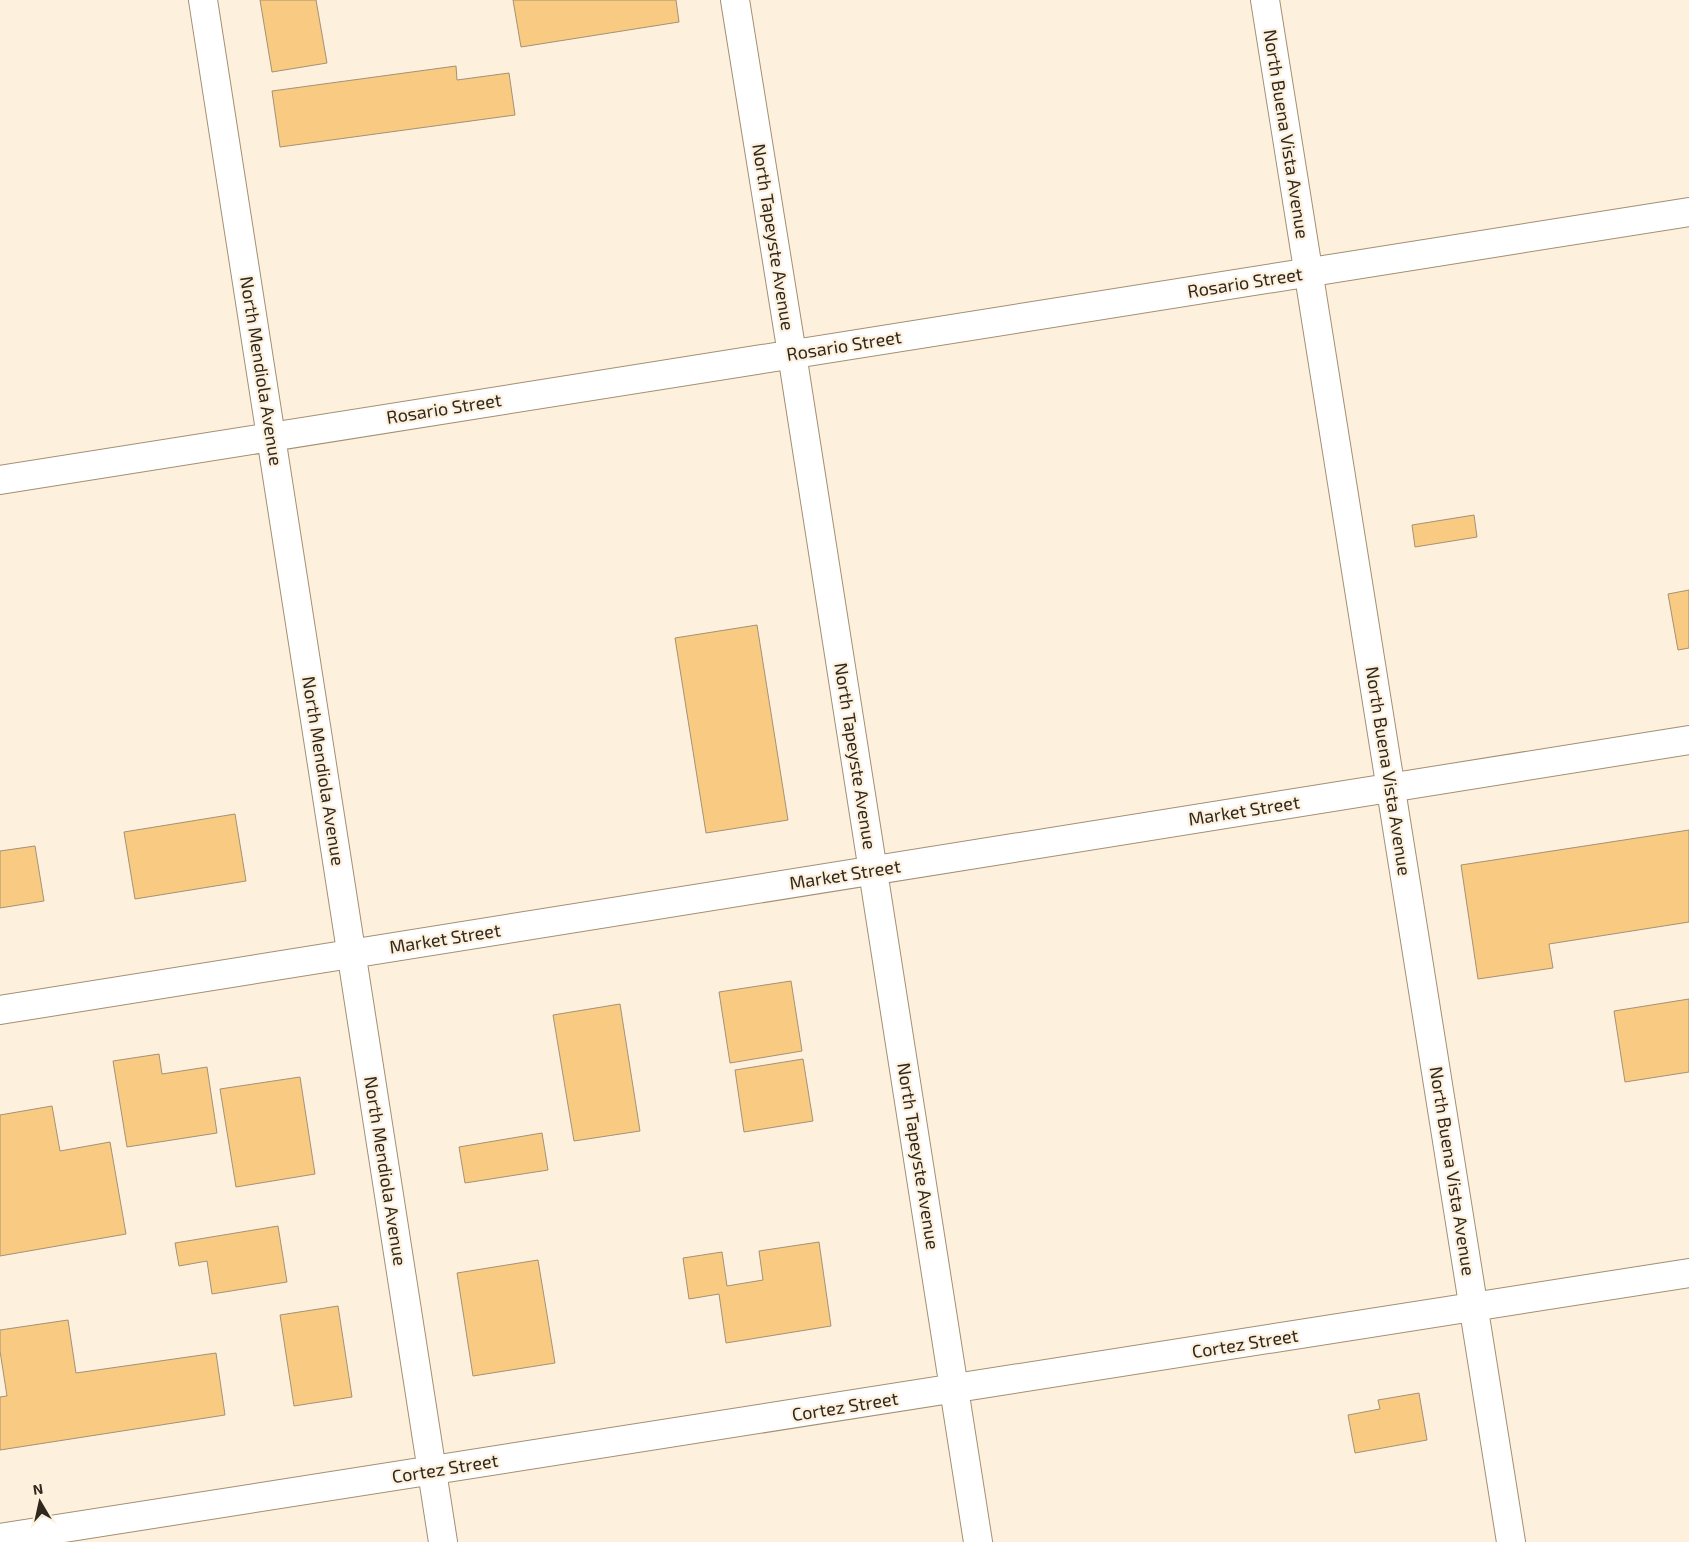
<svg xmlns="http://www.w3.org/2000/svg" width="1689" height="1542" font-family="'Exo 2',sans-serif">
	<rect width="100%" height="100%" fill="#fdf1de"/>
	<!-- building -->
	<path fill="#f9ca81" stroke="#a59175" d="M 260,0 L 316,0 L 327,63 L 272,72 Z
		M 513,0 L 676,0 L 679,22 L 521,47 Z
		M 456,66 L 457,80 L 509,73 L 515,115 L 280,147 L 272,91 Z
		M 1474,515 L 1477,537 L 1415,547 L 1412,525 Z
		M 1689,590 L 1689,648 L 1678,650 L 1668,594 Z
		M 757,625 L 788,820 L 706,833 L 675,638 Z
		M 235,814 L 246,881 L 135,899 L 124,832 Z
		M 1689,830 L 1689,922 L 1549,944 L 1553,968 L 1478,979 L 1461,865 Z
		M 35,846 L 44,901 L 0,908 L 0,851 Z
		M 791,981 L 802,1051 L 730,1063 L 719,992 Z
		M 1689,999 L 1689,1072 L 1625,1082 L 1614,1011 Z
		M 620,1004 L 640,1131 L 574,1141 L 553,1015 Z
		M 159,1054 L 162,1074 L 207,1067 L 217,1133 L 127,1147 L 113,1061 Z
		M 803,1059 L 813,1121 L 744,1132 L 735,1070 Z
		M 300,1077 L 315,1174 L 236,1187 L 220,1089 Z
		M 52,1106 L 60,1151 L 110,1142 L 126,1234 L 0,1256 L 0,1115 Z
		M 542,1133 L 548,1170 L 465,1183 L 459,1147 Z
		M 278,1226 L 287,1282 L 212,1294 L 207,1261 L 179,1266 L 175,1243 Z
		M 819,1242 L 831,1326 L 726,1343 L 719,1294 L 689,1299 L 683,1258 L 722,1252 L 727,1286 L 763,1280 L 759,1251 Z
		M 538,1260 L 555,1363 L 473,1376 L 457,1273 Z
		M 338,1306 L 352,1397 L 294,1406 L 280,1315 Z
		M 68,1320 L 76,1373 L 216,1353 L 225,1415 L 0,1450 L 0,1397 L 7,1396 L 0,1351 L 0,1330 Z
		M 1419,1393 L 1427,1440 L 1355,1453 L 1348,1415 L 1380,1409 L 1378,1400 Z"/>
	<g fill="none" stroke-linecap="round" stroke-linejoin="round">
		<!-- minor casing -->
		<g stroke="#a38f73" stroke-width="30">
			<path id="minor" d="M 203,0 L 443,1542
				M 735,0 L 792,354 L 978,1542
				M 1265,0 L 1511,1542
				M 0,480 L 1689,212
				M 0,1010 L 1689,740
				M 0,1538 L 1689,1273"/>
		</g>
		<!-- minor -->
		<use href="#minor" stroke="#fff" stroke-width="28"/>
	</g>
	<g text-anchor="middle" stroke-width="4.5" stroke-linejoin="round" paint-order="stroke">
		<!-- street labels -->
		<g font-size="18" fill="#30281d" stroke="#fdf1de">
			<text transform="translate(1286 134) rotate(81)" y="6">North Buena Vista Avenue</text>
			<text transform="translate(773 237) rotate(81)" y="6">North Tapeyste Avenue</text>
			<text transform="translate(1245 283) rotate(-9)" y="6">Rosario Street</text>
			<text transform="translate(844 346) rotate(-9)" y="6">Rosario Street</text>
			<text transform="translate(261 371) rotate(81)" y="6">North Mendiola Avenue</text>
			<text transform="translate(444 409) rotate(-9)" y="6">Rosario Street</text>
			<text transform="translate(855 756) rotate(81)" y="6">North Tapeyste Avenue</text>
			<text transform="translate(323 771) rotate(81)" y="6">North Mendiola Avenue</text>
			<text transform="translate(1388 771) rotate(81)" y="6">North Buena Vista Avenue</text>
			<text transform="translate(1244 811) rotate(-9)" y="6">Market Street</text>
			<text transform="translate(845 875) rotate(-9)" y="6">Market Street</text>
			<text transform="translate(445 939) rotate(-9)" y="6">Market Street</text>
			<text transform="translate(918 1156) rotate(81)" y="6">North Tapeyste Avenue</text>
			<text transform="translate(385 1171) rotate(81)" y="6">North Mendiola Avenue</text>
			<text transform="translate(1452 1171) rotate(81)" y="6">North Buena Vista Avenue</text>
			<text transform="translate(1245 1344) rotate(-9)" y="6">Cortez Street</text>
			<text transform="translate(845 1407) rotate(-9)" y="6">Cortez Street</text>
			<text transform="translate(445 1469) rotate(-9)" y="6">Cortez Street</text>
		</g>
	</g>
	<!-- north arrow -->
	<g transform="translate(40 1502) rotate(351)" stroke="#fdf1de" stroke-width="4" paint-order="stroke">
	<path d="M0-4L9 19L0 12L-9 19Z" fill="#30281d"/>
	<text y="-8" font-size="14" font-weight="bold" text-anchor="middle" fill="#30281d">N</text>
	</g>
</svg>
